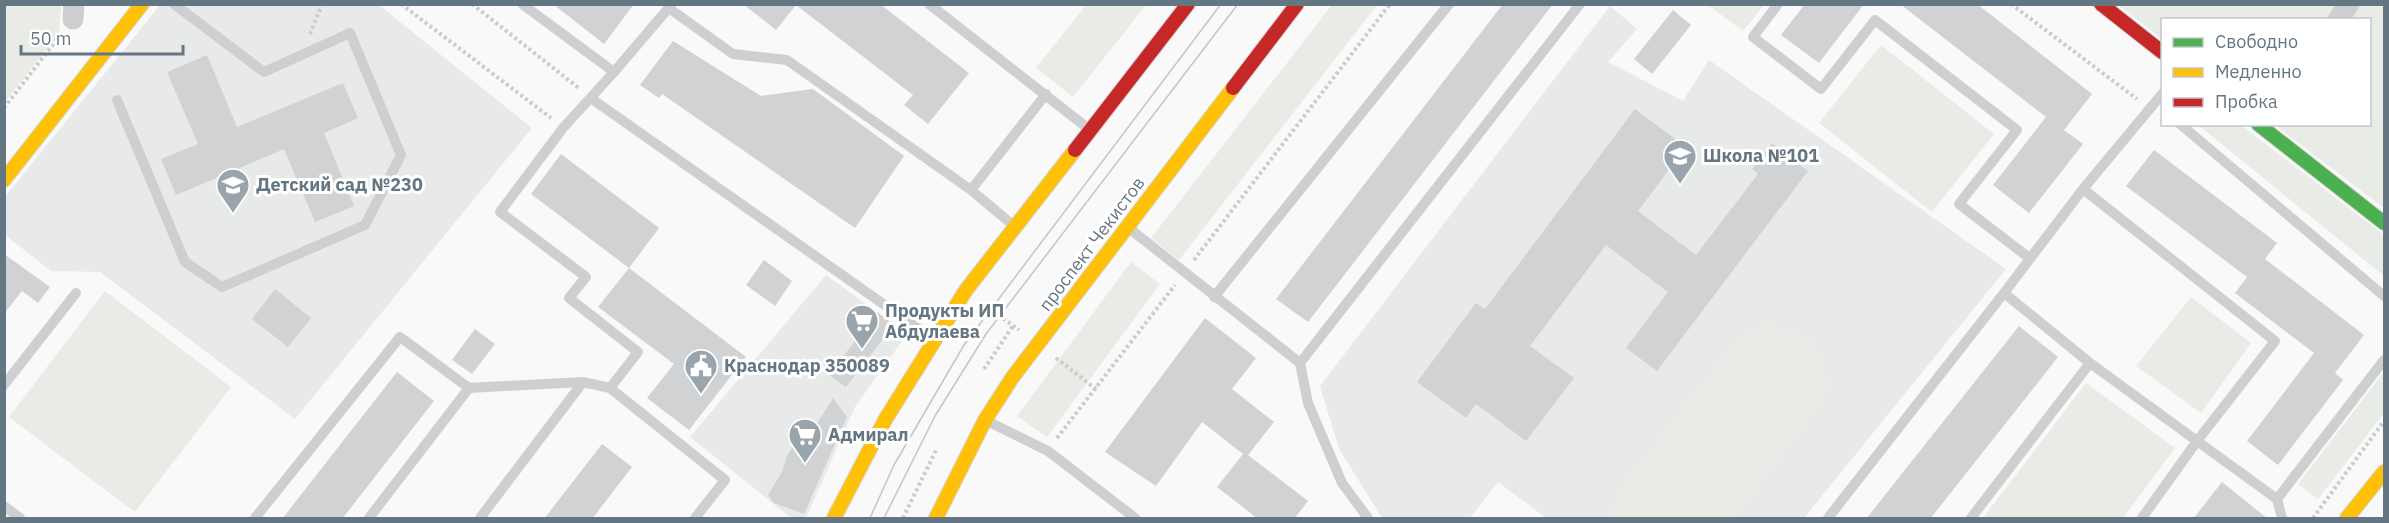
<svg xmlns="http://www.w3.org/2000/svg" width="2389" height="523" font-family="'IBM Plex Sans',sans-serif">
	<rect width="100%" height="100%" fill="#f9f9f9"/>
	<!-- built -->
	<path fill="#e8e9e9" d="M 160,5 L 379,5 L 532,128 L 295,419 L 100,272 L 51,271 L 5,235 L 4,198 Z
		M 1610,6 L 1637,29 L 1608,62 L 1683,101 L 1709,60 L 2006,269 L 1804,518 L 1546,518 L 1498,482 L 1470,518 L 1382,518 L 1339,449 L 1320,386 Z
		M 826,275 L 907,334 L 855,407 L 806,518 L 791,518 L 690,437 Z"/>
	<!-- green -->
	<path fill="#e8ebe6" d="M 5,4 L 61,5 L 59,33 L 5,102 Z
		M 1086,5 L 1146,5 L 1073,97 L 1036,68 Z
		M 1332,5 L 1377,5 L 1179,260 L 1151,238 Z
		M 1708,5 L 1764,5 L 1743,31 Z
		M 2118,5 L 2384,5 L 2384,208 L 2275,125 L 2370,124 L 2370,20 L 2162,20 L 2162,39 Z
		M 1881,45 L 1994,134 L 1932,212 L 1819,123 Z
		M 2198,125 L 2241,125 L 2384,235 L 2384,276 Z
		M 1131,262 L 1160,284 L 1047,437 L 1017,416 Z
		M 105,291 L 231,387 L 135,512 L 9,417 Z
		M 2191,297 L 2251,343 L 2201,413 L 2136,366 Z
		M 1772,325 L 1797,330 L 1815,344 L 1824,359 L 1827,386 L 1817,410 L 1733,518 L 1612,518 L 1615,501 L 1623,485 L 1733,344 L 1754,328 Z
		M 2384,372 L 2384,413 L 2318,499 L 2298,484 Z
		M 2086,383 L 2175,448 L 2123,518 L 1983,518 Z"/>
	<!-- building -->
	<path fill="#d0d2d3" d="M 553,4 L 634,4 L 604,44 Z
		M 743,4 L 880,4 L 969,73 L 928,124 L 904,105 L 913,95 L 796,5 L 776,30 Z
		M 1503,4 L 1553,4 L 1308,322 L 1276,299 Z
		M 1805,4 L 1864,4 L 1819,63 L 1781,35 Z
		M 1900,4 L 1977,4 L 2092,94 L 2064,130 L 2083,144 L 2029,213 L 1993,185 L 2046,117 Z
		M 1673,10 L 1691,25 L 1652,74 L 1634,59 Z
		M 673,41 L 761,96 L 813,89 L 904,156 L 855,228 L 662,94 L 659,98 L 640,85 Z
		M 207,55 L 237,127 L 343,83 L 358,118 L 324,133 L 354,206 L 315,222 L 284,149 L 176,195 L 161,159 L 198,144 L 167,72 Z
		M 1635,109 L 1686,147 L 1638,211 L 1696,255 L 1758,174 L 1752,169 L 1772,143 L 1808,171 L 1657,371 L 1626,348 L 1668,292 L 1606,245 L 1530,346 L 1574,378 L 1526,441 L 1476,404 L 1466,418 L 1417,382 L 1476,303 L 1485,309 Z
		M 2154,150 L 2277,243 L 2265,259 L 2364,335 L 2335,373 L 2343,380 L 2278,465 L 2247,441 L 2314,353 L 2235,293 L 2247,277 L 2126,186 Z
		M 561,154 L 659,228 L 629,268 L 531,194 Z
		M 4,254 L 50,287 L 38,303 L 22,291 L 4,314 Z
		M 764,260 L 792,281 L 775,306 L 746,285 Z
		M 629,268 L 746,357 L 689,430 L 647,398 L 674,364 L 598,307 Z
		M 275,289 L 311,318 L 288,347 L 252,319 Z
		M 877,312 L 894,325 L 846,387 L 829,375 Z
		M 1205,318 L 1256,358 L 1232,389 L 1274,422 L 1248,455 L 1308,501 L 1294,519 L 1258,519 L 1217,487 L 1243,454 L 1202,422 L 1156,486 L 1105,452 Z
		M 2019,326 L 2058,357 L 1930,519 L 1866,519 Z
		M 475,329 L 495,344 L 472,374 L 452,360 Z
		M 397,372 L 434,401 L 342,519 L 282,519 Z
		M 833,398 L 847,417 L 804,514 L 774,503 L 768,495 L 782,472 L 787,456 L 802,433 L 816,425 Z
		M 602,444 L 632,467 L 592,519 L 544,519 Z
		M 2222,482 L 2268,519 L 2193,519 Z"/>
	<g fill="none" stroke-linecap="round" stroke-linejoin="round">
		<!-- fast casing -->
		<g stroke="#d5d6d7" stroke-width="16">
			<path id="fast" d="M 2258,124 L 2384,223"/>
		</g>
		<!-- slow casing -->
		<g stroke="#d5d6d7" stroke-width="16">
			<path id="slow" d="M 4,180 L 142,4
				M 834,518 L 885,420 L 966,290 L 1075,150
				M 936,518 L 985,420 L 1012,378 L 1233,88
				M 2347,518 L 2384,472"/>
		</g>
		<!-- jam casing -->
		<g stroke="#d5d6d7" stroke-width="16">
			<path id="jam" d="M 2101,4 L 2162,52
				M 1233,88 L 1297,4
				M 1075,150 L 1188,4"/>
		</g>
		<!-- path -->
		<path stroke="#cbcccd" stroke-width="4" stroke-dasharray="3 3" stroke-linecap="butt" d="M 401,4 L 551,118
			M 472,4 L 580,89
			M 2011,4 L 2137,99
			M 310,34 L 322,4
			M 4,108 L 61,34
			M 1194,260 L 1390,4
			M 984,304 L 1019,330
			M 1056,358 L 1096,389
			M 984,369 L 1013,326
			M 1057,438 L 1175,285
			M 903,518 L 937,448
			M 2313,518 L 2384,421"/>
		<!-- lane -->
		<path stroke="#cecfd0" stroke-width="10" d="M 522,4 L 614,72 L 563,128 L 500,212 L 586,277 L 569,298 L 638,352 L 610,388
			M 929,4 L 1090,130
			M 1778,4 L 1753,37 L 1821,89 L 1875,20 L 2017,130 L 1959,204 L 2028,257
			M 670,9 L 733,54 L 787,60 L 971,190 L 1014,226
			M 614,72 L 672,4
			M 592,99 L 933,339
			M 117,100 L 185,262 L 222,287 L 365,225 L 401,155 L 350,33 L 264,72 L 174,4
			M 2180,124 L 2384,296
			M 2083,189 L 2275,341 L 2197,441 L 2277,499
			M 971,190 L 1046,94
			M 1130,229 L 1300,363 L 1308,403 L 1342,483 L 1368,518
			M 2004,293 L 2090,363 L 2197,441 L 2142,518
			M 1214,297 L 1449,4
			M 1300,363 L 1580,4
			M 4,385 L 76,293
			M 987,421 L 1048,451 L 1135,518
			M 4,506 L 20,518
			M 255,518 L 400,337 L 469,388
			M 369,518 L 469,388 L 583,382 L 610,388 L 725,480 L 695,518
			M 480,518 L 583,382
			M 1828,518 L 2004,293 L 2083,189 L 2162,94
			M 1971,518 L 2090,363
			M 2282,518 L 2277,499 L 2384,360"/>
		<!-- street -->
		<path stroke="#cecfd0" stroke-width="21" d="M 73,19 L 74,4
			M 2338,20 L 2349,4"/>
		<!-- fast -->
		<use href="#fast" stroke="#4caf50" stroke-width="14"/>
		<!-- slow -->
		<use href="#slow" stroke="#ffc107" stroke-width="14"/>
		<!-- jam -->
		<use href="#jam" stroke="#c62828" stroke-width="14"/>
		<!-- tram -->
		<path stroke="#c3c5c6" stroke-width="1.5" d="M 870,518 L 894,465 L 964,345 L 1221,4
			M 884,518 L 935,416 L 986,334 L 1238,4"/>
	</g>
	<!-- icons -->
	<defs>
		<g id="school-pin" transform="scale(1.725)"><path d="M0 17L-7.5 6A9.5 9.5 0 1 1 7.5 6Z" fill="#99a4ac" stroke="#fff"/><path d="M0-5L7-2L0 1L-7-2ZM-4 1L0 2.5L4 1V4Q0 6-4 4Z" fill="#fff"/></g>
		<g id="supermarket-pin" transform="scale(1.725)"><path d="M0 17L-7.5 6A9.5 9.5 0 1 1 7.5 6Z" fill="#99a4ac" stroke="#fff"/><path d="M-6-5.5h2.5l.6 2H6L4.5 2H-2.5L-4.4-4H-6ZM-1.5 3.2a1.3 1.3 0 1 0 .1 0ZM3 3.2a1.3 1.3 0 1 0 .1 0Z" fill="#fff"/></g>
		<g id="civic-pin" transform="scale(1.725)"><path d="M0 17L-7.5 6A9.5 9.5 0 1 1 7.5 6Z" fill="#99a4ac" stroke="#fff"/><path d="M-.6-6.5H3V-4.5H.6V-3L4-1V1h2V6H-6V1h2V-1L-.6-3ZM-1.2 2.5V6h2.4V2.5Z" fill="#fff"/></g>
	</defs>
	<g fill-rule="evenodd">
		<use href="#school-pin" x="1680" y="156"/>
		<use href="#school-pin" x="233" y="185"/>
		<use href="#supermarket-pin" x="862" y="321"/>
		<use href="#civic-pin" x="701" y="366"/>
		<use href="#supermarket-pin" x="805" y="435"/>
	</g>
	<g text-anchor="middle" stroke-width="6" stroke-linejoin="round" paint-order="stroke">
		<!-- poi labels -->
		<g font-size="18" font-weight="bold" fill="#657683" stroke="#fff" text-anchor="start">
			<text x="1703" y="162">Школа №101</text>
			<text x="256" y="191">Детский сад №230</text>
			<text x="885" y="317">Продукты ИП<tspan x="885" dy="21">Абдулаева</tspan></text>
			<text x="724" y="372">Краснодар 350089</text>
			<text x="828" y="441">Адмирал</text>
		</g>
		<!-- street labels -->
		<g font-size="18" fill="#657683" stroke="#fff">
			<text transform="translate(1092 244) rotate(-53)" y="6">проспект Чекистов</text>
		</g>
	</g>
	<!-- border -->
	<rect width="2389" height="523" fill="none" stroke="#657683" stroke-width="12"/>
	<!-- legend -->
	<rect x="2161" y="18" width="210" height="108" fill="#ffffff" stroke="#c1c8cd" stroke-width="1.5"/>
	<rect x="2173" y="38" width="30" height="9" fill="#4caf50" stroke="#c1c8cd" stroke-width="1.5"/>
	<text x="2215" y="48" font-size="18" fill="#657683">Свободно</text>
	<rect x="2173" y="68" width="30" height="9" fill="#ffc107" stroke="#c1c8cd" stroke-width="1.5"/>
	<text x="2215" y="78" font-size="18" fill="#657683">Медленно</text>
	<rect x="2173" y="98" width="30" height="9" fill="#c62828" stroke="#c1c8cd" stroke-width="1.5"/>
	<text x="2215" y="108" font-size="18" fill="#657683">Пробка</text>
	<!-- scale -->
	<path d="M21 45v9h162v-9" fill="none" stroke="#657683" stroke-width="3"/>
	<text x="30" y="45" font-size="18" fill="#657683" stroke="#ffffff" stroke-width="4.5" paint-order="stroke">50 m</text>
</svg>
